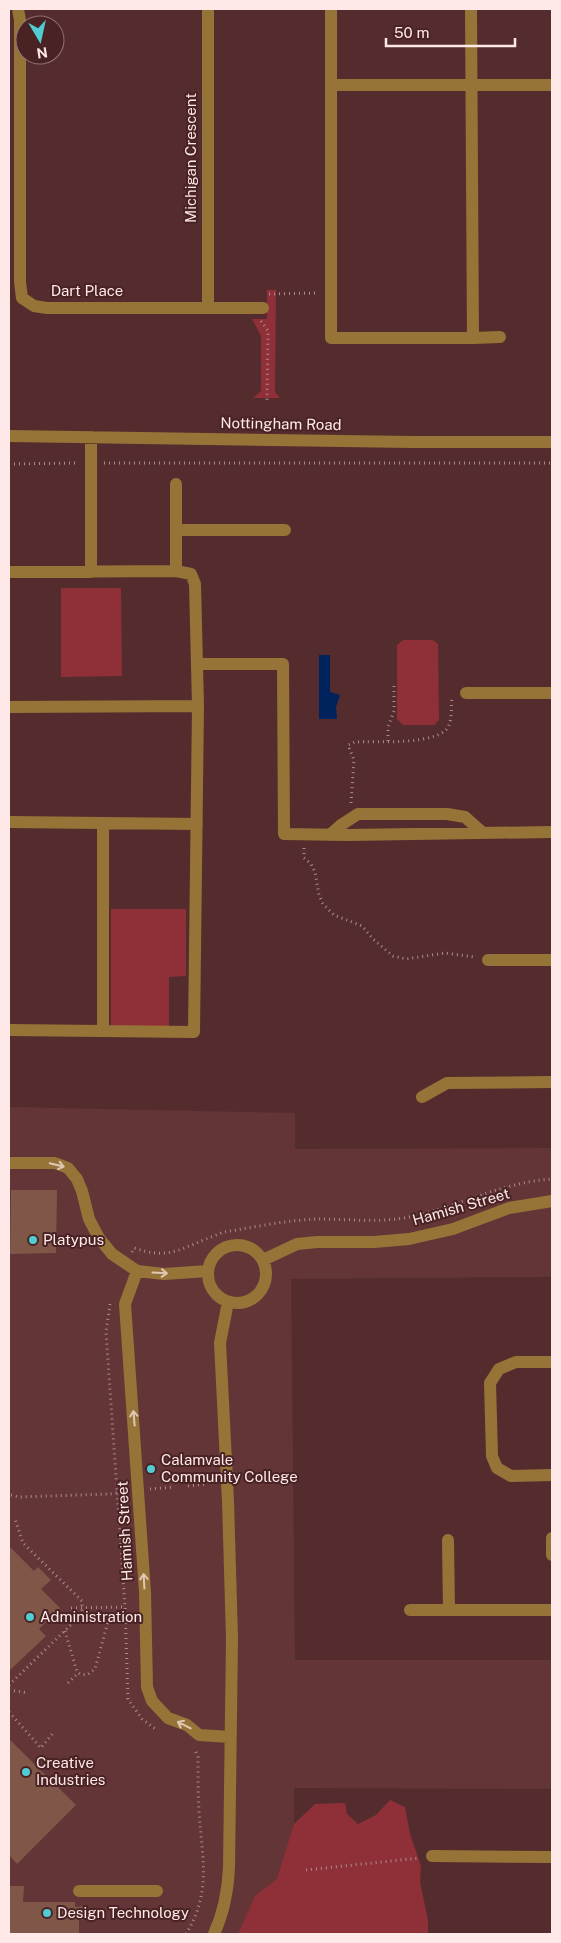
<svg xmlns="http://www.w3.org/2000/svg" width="561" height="1943" font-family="'Public Sans',sans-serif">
	<rect width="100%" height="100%" fill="#552c2d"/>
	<!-- built -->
	<path fill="#643536" d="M 9,1107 L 295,1113 L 295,1149 L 552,1148 L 552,1277 L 291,1279 L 295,1660 L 552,1660 L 552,1789 L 294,1788 L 294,1934 L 9,1934 Z"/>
	<!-- green -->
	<path fill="#8f3038" d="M 267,290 L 276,290 L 275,392 L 280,398 L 253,398 L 261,391 L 261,336 L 252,319 L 267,319 Z
		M 61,588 L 121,588 L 122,676 L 61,677 Z
		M 403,640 L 433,640 L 438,644 L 439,720 L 434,725 L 403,725 L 397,719 L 397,645 Z
		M 111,909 L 186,909 L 186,976 L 169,977 L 169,1026 L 111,1026 Z
		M 390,1800 L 405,1807 L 410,1834 L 421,1866 L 420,1882 L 428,1920 L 428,1934 L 238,1934 L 255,1896 L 277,1879 L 294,1824 L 315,1804 L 345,1803 L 347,1814 L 358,1824 L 376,1815 Z"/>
	<!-- water -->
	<path fill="#00235d" d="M 319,655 L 330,655 L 330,692 L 340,695 L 336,707 L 337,719 L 319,719 Z"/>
	<!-- building -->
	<path fill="#7f5648" d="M 11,1190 L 57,1190 L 56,1253 L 10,1254 Z
		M 9,1546 L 34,1571 L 38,1567 L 51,1580 L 41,1589 L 60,1608 L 39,1629 L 46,1636 L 9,1671 Z
		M 9,1739 L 76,1805 L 17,1864 L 9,1855 Z
		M 9,1886 L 24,1886 L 23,1902 L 75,1902 L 75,1907 L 85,1906 L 85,1920 L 79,1920 L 79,1934 L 9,1934 Z"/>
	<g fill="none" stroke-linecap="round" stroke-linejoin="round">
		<!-- path -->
		<path stroke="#ab8c8c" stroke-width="3" stroke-dasharray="1 4" stroke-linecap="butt" d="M 269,294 L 317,293
			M 261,321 L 268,331 L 267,403
			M 104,463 L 552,463
			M 9,464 L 78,463
			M 388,741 L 388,727 L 394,711 L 394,686
			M 351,803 L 354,760 L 348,745 L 355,742 C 374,741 442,746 449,725 C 452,718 451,706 452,698
			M 304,848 L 304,858 L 311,864 L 315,872 L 319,895 L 323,904 L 334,915 L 362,926 L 373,939 L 393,956 L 406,959 L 445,953 L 475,957
			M 132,1252 L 134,1248 C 166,1259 177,1251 206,1239 C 212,1237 218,1234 224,1232 C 255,1227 287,1220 318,1219 C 348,1219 380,1223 409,1217 C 458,1207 502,1182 552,1179
			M 110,1304 L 106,1332 L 125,1607 L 128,1699 L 142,1719 L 157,1730
			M 188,1486 L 207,1484
			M 150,1489 L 175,1487
			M 11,1495 L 18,1497 L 110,1494 L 125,1491
			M 71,1608 L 125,1607
			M 65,1631 L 77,1672 L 80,1674 L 87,1675 L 95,1669 L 109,1618
			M 68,1683 L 78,1673
			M 9,1685 L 82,1614 L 82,1601 L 23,1543 L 15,1519
			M 9,1690 L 28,1693
			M 9,1712 L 41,1748 L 53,1733
			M 306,1870 L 419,1858
			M 186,1934 C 212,1892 202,1858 199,1811 C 198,1793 198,1775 198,1757 L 195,1750"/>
		<!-- minor -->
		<path stroke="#967437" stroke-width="12" d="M 18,9 L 20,20 L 20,282 L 22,298 L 34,306 L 47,308 L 263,308
			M 208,9 L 208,308
			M 331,9 L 331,338 L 473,338 L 471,9
			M 331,85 L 552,85
			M 473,338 L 500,337
			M 9,436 L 413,442 L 552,442
			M 91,437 L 91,572
			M 176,530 L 285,530
			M 176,571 L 176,484
			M 9,572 L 176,571 L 191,574 L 195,584 L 198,706 L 9,707
			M 198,664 L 283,664 L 284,834 L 349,835 L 552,832
			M 466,693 L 552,693
			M 9,822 L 197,824
			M 330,835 L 341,825 L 358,814 L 447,814 L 465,817 L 483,833
			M 488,960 L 552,960
			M 9,1030 L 194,1032 L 198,706
			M 103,1031 L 103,823
			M 422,1097 L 447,1083 L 552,1082
			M 9,1163 L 55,1163 L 68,1168 L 77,1179 L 82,1191 L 89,1219 L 99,1238 L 112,1254 L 137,1271 L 164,1274 L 208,1271
			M208 1274a29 29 0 1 1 58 0a29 29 0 1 1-58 0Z
			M 263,1260 L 297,1244 L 317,1242 L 374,1242 L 409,1239 L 453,1229 L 509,1208 L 552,1201
			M 137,1271 L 125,1304 L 145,1592 L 147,1687 L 152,1701 L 168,1718 L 187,1725 L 199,1735 L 230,1737
			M 552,1362 L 516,1362 L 499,1369 L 490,1383 L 492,1456 L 497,1468 L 511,1476 L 552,1475
			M 552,1538 L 552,1555
			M 448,1540 L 449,1610
			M 410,1610 L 552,1610
			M 432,1856 L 552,1857
			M 79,1891 L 157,1891
			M 214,1934 C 224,1912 228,1891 229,1867 L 232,1638 L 228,1501 L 220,1343 L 228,1302"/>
	</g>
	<!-- one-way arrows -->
	<defs><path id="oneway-shaft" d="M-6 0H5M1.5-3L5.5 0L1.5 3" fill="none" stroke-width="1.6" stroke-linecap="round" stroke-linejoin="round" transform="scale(1.25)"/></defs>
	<g stroke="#e0c6b3">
		<use href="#oneway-shaft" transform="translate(57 1165) rotate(13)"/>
		<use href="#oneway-shaft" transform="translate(160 1273) rotate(3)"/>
		<use href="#oneway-shaft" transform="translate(134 1418) rotate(-95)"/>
		<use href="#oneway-shaft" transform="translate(144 1581) rotate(-93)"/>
		<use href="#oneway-shaft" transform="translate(184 1725) rotate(-153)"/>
	</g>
	<!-- markers -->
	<g fill="#51ccd2" stroke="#492223" stroke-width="2">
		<circle cx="33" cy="1240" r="5"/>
		<circle cx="151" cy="1469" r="5"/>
		<circle cx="30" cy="1617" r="5"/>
		<circle cx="26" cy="1772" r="5"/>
		<circle cx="47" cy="1913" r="5"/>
	</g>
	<g text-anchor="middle" stroke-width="4" stroke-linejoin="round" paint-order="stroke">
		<!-- street labels -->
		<g font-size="15" fill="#ffe9e8" stroke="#492223">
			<text transform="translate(191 158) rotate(-90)" y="5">Michigan Crescent</text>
			<text x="87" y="296">Dart Place</text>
			<text transform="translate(281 424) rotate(1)" y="5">Nottingham Road</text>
			<text transform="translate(461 1207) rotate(-16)" y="5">Hamish Street</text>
			<text transform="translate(125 1531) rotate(-93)" y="5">Hamish Street</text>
		</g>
		<!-- poi labels -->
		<g font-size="15" fill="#ffe9e8" stroke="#492223" text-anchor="start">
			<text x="43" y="1245">Platypus</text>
			<text x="161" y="1465">Calamvale<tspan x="161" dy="17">Community College</tspan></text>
			<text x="40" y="1622">Administration</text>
			<text x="36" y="1768">Creative<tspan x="36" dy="17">Industries</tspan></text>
			<text x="57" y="1918">Design Technology</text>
		</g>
	</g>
	<!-- border -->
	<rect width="561" height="1943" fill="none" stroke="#ffe9e8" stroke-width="20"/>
	<!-- north arrow -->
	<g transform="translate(40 40) rotate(171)"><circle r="24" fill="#492223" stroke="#927272"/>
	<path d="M0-4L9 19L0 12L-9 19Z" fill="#51ccd2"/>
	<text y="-8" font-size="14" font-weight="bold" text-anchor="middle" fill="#ffe9e8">N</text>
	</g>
	<!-- scale -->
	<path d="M386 38v8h129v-8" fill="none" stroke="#ffe9e8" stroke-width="2.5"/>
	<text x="394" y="38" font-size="15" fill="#ffe9e8" stroke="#492223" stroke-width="4" paint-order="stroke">50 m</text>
</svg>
